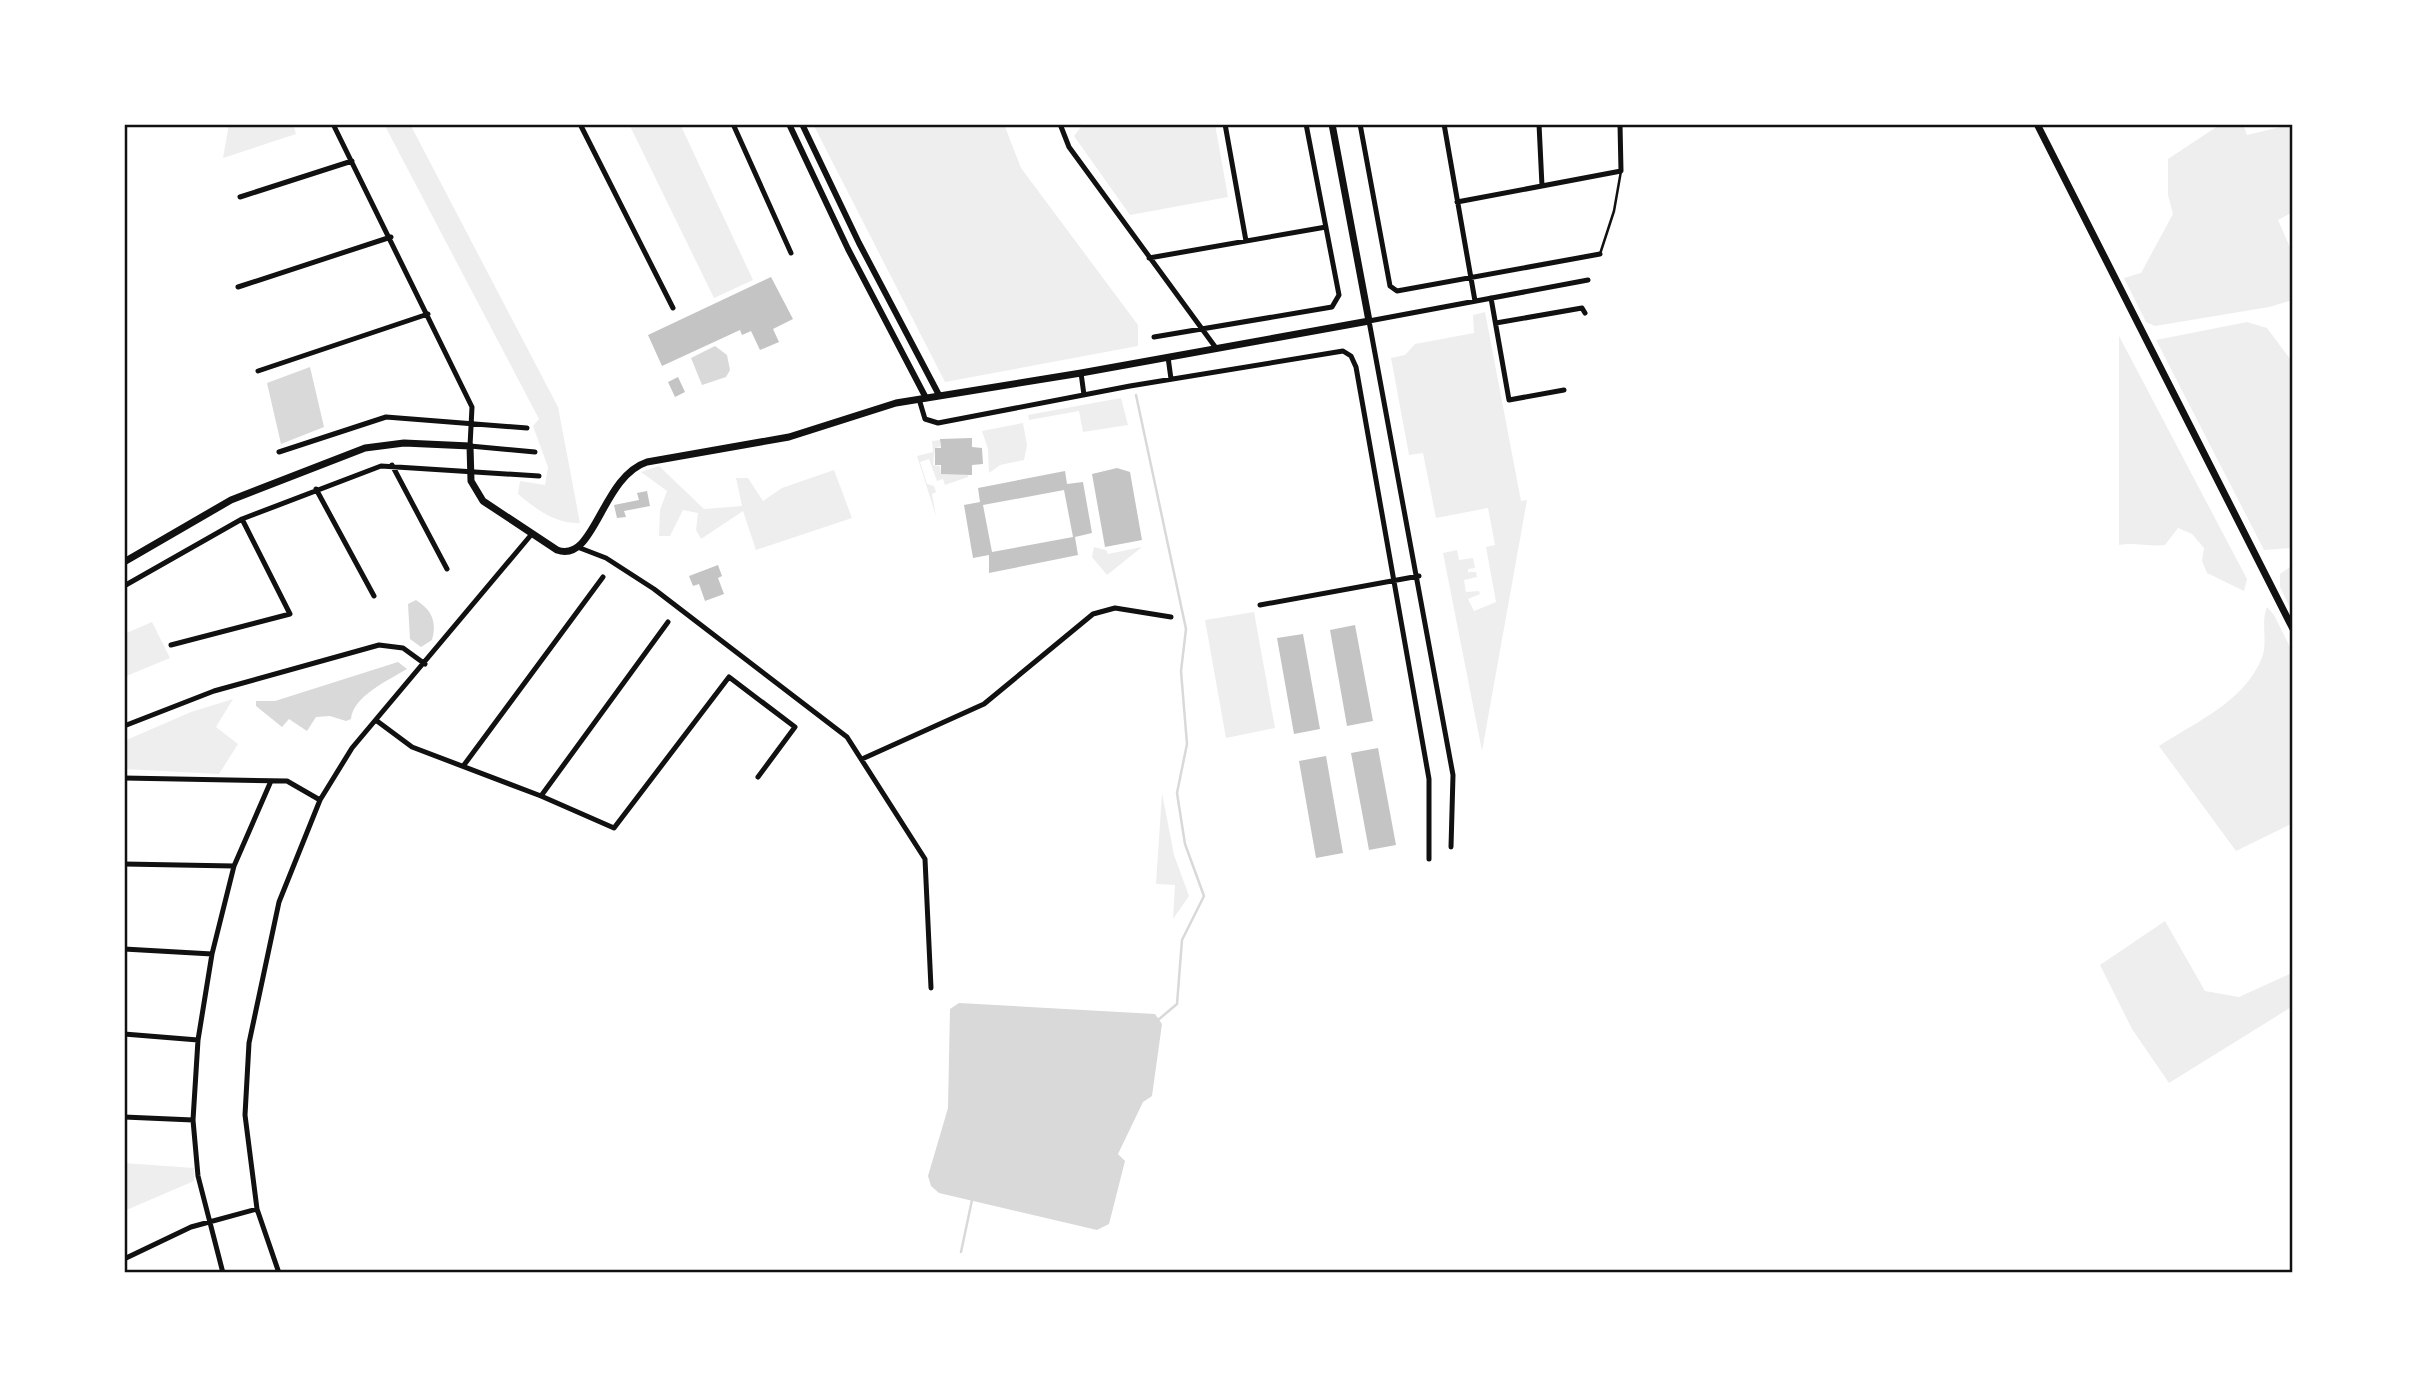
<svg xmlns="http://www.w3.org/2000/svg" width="2417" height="1397" font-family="'Asap Condensed',sans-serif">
	<rect width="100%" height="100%" fill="#fff"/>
	<!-- green -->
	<path fill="#eee" d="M 229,124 L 293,124 L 296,134 L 223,158 Z
		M 384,124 L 410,124 L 558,407 L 580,523 C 556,524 537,510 518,494 L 520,481 L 545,485 L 548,467 L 533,426 L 539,419 Z
		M 629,124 L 681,126 L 753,280 L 714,298 Z
		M 813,124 L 1004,124 L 1021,168 L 1138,325 L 1138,346 L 945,382 Z
		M 1098,124 L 1215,124 L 1228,197 L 1130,215 L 1074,136 L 1081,127 Z
		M 2221,124 L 2243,124 L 2247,135 L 2293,124 L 2293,212 L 2278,220 L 2293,254 L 2293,300 L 2269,307 L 2155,326 L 2146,322 L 2124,278 L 2141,273 L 2173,214 L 2168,195 L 2168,159 Z
		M 1485,312 L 1521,501 L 1527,500 L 1482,751 L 1443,553 L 1457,550 L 1459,560 L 1473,558 L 1475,568 L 1468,569 L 1468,572 L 1476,572 L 1477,577 L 1464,580 L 1466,592 L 1479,591 L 1480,594 L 1468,599 L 1474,611 L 1496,602 L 1486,547 L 1495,545 L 1488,508 L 1436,518 L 1423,453 L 1409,455 L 1391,358 L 1405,355 L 1415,344 L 1474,333 L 1473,315 Z
		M 2247,322 L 2267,328 L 2293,363 L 2293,548 L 2264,550 L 2156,340 Z
		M 2119,336 L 2247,579 L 2244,591 L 2207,573 L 2202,561 L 2204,548 L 2192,534 L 2178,528 L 2165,545 C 2149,547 2135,542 2119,545 Z
		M 1121,398 L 1128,425 L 1083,432 L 1079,411 L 1029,420 L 1028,415 Z
		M 1023,423 L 1027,445 L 1024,460 L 1000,465 L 989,473 L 988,449 L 982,431 Z
		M 940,440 L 940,447 L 935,448 L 933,465 L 940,466 L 941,474 L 968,474 L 968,477 L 945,485 L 943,479 L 937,481 L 929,459 L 920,462 L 927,484 L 934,486 L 936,492 L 932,494 L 936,516 L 917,456 L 933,452 L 932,441 Z
		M 659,466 L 704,509 L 742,506 L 736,478 L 748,478 L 763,501 L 782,488 L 834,470 L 852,518 L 756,550 L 743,511 L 701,539 L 696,530 L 698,513 L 683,510 L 670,536 L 659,536 L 660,510 L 667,491 L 641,472 Z
		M 1094,547 L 1106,550 L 1108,554 L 1142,547 L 1107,575 L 1092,557 Z
		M 2293,565 L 2293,614 L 2280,587 L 2280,574 Z
		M 2267,607 L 2274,615 L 2293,653 L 2293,823 L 2236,851 L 2159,746 C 2196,722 2243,702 2261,660 C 2269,642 2260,624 2267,607 Z
		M 1254,612 L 1275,728 L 1226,738 L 1205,620 Z
		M 152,622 L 170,658 L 124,677 L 124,634 Z
		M 233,699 L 216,727 L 238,744 L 219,774 L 124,769 L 124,741 L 191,712 Z
		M 1162,793 L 1174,855 L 1189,896 L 1173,919 L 1175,885 L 1156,884 Z
		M 2165,921 L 2205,991 L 2239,997 L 2292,973 L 2293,976 L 2293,1006 L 2169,1083 L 2132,1029 L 2100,965 Z
		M 124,1163 L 194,1168 L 194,1181 L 124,1211 Z"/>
	<!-- water -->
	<path fill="#d9d9d9" d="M 715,346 L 727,355 L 730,370 L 726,377 L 702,385 L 691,358 Z
		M 310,367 L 324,427 L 281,444 L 267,383 Z
		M 416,600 C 432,610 437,622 432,640 L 421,647 L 410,639 L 408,604 Z
		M 398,662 L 407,669 C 389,680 353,696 351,719 L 346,721 L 330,716 L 316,717 L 307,731 L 289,719 L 282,727 L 256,706 L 256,701 L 275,701 Z
		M 959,1003 L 1155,1014 L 1162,1024 L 1152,1096 L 1143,1102 L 1118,1154 L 1125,1161 L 1109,1224 L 1097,1230 L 939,1193 L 931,1186 L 928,1176 L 948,1108 L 950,1009 Z"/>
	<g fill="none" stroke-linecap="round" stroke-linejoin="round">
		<!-- stream -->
		<path stroke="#d9d9d9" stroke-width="2.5" d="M 1136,395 L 1186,629 L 1181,671 L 1187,744 L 1177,793 L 1185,844 L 1204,896 L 1182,940 L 1177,1004 L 1158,1020
			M 961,1252 L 972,1200"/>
	</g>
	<!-- building -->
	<path fill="#c4c4c4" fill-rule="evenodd" d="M 771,277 L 793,319 L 773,329 L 779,342 L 760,350 L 751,331 L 742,335 L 740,330 L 662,366 L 648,335 Z
		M 678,377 L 685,392 L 675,397 L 668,382 Z
		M 972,438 L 972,447 L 982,448 L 983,464 L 972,465 L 972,475 L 941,474 L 941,465 L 935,465 L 935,448 L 941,448 L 940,439 Z
		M 1117,468 L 1130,472 L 1142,540 L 1105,547 L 1092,474 Z
		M 1065,471 L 1067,484 L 1083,482 L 1092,533 L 1075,537 L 1078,555 L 989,573 L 989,555 L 973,558 L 964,505 L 980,502 L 978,488 ZM 1064,490 L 1073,537 L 992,552 L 983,505 Z
		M 647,491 L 650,506 L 624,511 L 626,517 L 617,518 L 614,505 L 639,500 L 637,493 Z
		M 718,565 L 722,576 L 718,578 L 724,594 L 705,601 L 699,584 L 693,586 L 689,576 Z
		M 1355,625 L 1373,721 L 1347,726 L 1330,630 Z
		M 1303,634 L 1320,729 L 1294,734 L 1277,638 Z
		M 1378,748 L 1396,845 L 1369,850 L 1351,753 Z
		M 1326,756 L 1343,853 L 1316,858 L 1299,761 Z"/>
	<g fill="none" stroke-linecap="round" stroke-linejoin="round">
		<!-- service -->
		<path stroke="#111" stroke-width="2.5" d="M 1600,254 L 1614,211 L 1621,171"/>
		<!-- minor -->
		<path stroke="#111" stroke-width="5" d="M 333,124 L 472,407 L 470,446 L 535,452
			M 580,124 L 673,308
			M 733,124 L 791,253
			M 1060,124 L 1069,147 L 1216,348
			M 1225,124 L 1246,241
			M 1360,124 L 1390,286 L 1397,291 L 1600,254
			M 1444,124 L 1475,301
			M 1539,124 L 1542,186
			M 240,197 L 352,161
			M 1457,202 L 1621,171 L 1620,124
			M 1149,258 L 1326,227
			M 238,287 L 391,237
			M 1491,298 L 1509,400 L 1564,390
			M 1496,323 L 1582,308 L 1585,313
			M 1154,337 L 1332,307 L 1339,295 L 1306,124
			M 1168,357 L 1171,379
			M 258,371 L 428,314
			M 1081,373 L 1084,395
			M 919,399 L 925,419 L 938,423 L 1130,386 L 1343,351 L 1351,356 L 1356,367 L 1429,779 L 1429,859
			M 279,452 L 386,417 L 527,428
			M 392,465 L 447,569
			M 316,489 L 374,596
			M 580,548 L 606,558 L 654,589 L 847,737 L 925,859 L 931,988
			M 124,586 L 242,519 L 381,466 L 539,476
			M 1260,605 L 1419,576
			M 171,645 L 290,614 L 242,519
			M 377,721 L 412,747 L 541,796 L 614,828 L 729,677 L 795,727 L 758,777
			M 124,726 L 214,691 L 379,645 L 403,648 L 425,664
			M 862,759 L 984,704 L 1093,614 L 1115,608 L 1171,617
			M 464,765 L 603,577
			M 124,778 L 287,781 L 320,800
			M 541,796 L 668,622
			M 1451,847 L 1453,775 L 1369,321 L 1588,280
			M 124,864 L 234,866
			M 124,949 L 212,954
			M 124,1034 L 198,1040
			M 124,1117 L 193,1120
			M 124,1259 L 191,1227 L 257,1209
			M 223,1273 L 198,1176 L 193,1120 L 198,1040 L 212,954 L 234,866 L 271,781
			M 279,1273 L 257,1209 L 245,1115 L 249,1043 L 279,902 L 320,800 L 352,748 L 531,535"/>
		<!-- tertiary -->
		<path stroke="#111" stroke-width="6" d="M 789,124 L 848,249 L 926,398
			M 802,124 L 859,243 L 939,395"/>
		<!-- secondary -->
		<path stroke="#111" stroke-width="7" d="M 2037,124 L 2293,629
			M 124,562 L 231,500 L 365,448 L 404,443 L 470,446 L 471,481 L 483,501 L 557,550 C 595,564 601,477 647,462 L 789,437 L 896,403 L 1081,373 L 1369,321 L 1332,124"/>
	</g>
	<!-- border -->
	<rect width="2417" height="1397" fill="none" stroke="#ffffff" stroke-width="252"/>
	<rect x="126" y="126" width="2165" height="1145" fill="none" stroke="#111" stroke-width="2.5"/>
</svg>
